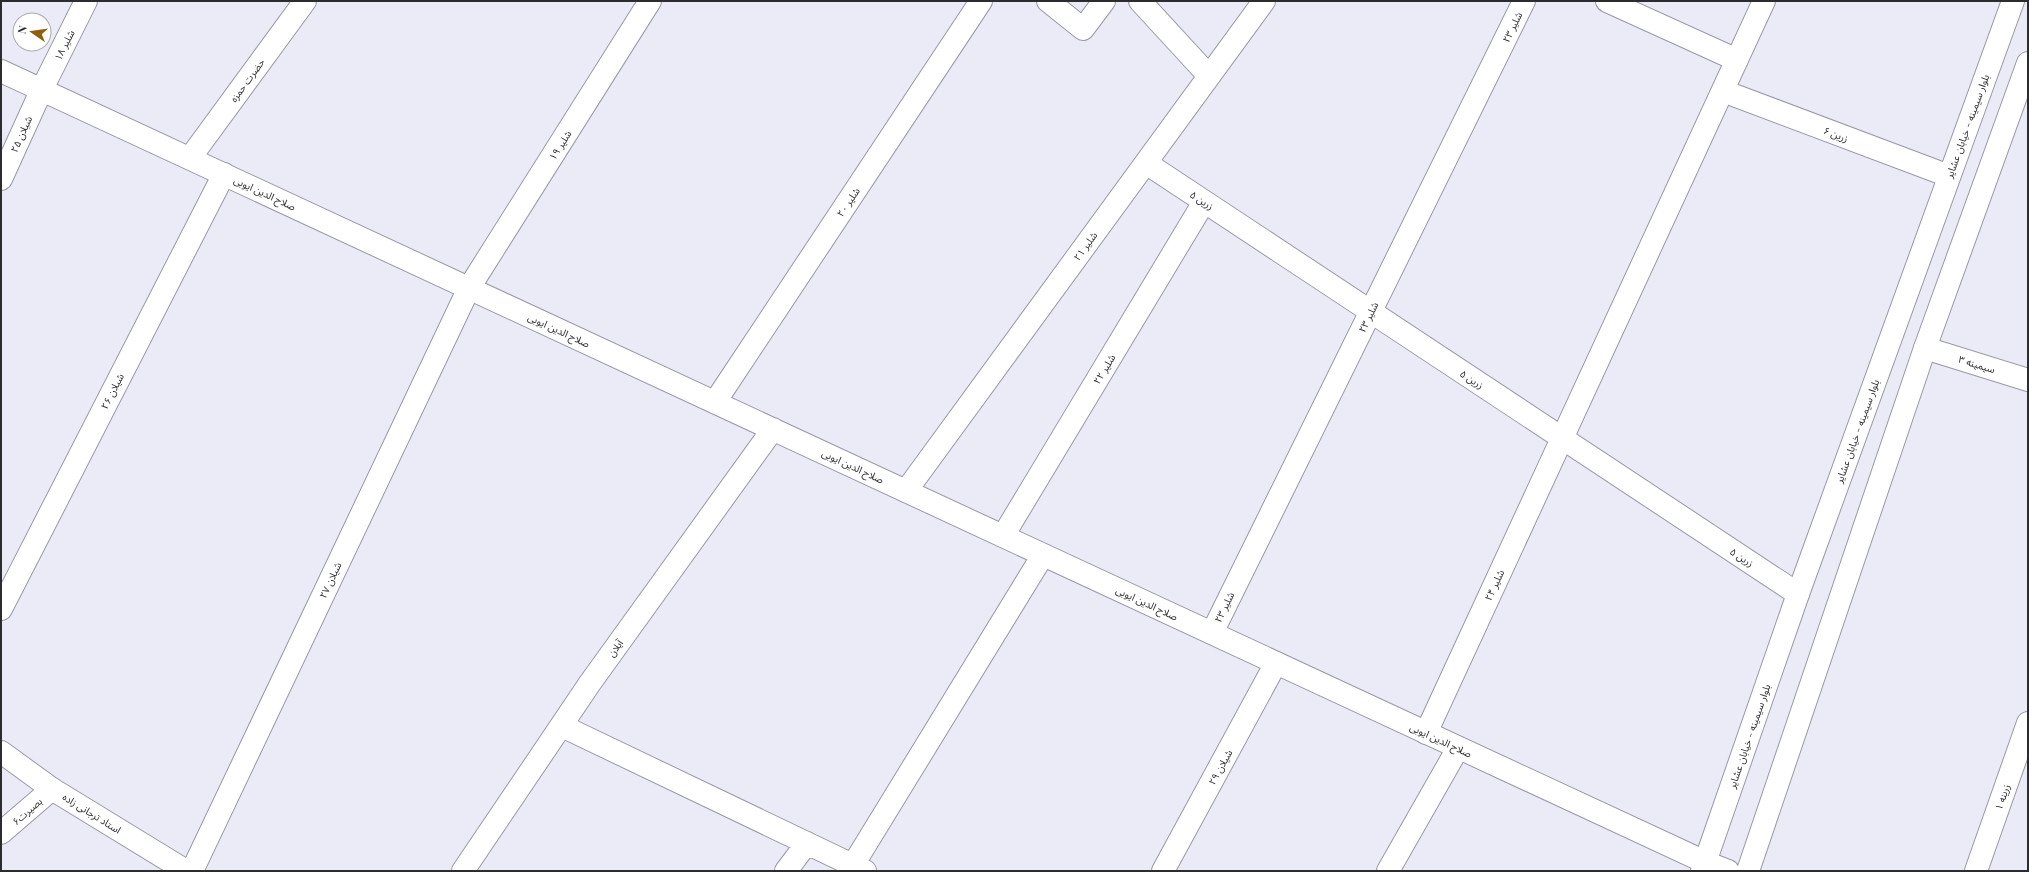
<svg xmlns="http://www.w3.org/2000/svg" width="2029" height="872" font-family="'Playfair Display','Noto Sans Arabic',serif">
	<rect width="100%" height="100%" fill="#ebebf8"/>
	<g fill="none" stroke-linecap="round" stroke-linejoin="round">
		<!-- minor casing -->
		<g stroke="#9899a5" stroke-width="24">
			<path id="minor" d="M 1048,1 L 1083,29 L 1104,1
				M 1140,1 L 1209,76
				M 1607,1 L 1737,60
				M 1723,91 L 1949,176
				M 1146,163 L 1798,594
				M 1,179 L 42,89 L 86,1
				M 1925,348 L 2028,380
				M 715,402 L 981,1
				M 906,491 L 1264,1
				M 1003,536 L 1204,202
				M 1,609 L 224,174
				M 1212,633 L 1524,1
				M 562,726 L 865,871
				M 1426,733 L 1764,1
				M 1,833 L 52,789
				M 853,865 L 1043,555
				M 192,871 L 469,288 L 650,1
				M 786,871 L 807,843
				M 1163,871 L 1276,663
				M 1388,871 L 1458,748
				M 1976,871 L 2028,723"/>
		</g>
		<!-- tertiary casing -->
		<g stroke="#9899a5" stroke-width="24">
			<path id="tertiary" d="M 1,71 L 1705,862 L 1728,871
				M 190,158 L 305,1
				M 1,752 L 52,789 L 186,871
				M 463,871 L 590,683 L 773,429"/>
		</g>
		<!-- secondary casing -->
		<g stroke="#9899a5" stroke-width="24">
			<path id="secondary" d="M 1702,871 L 1798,594 L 2013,1
				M 1748,871 L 1925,348 L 2028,63"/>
		</g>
		<!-- minor -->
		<use href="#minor" stroke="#fff" stroke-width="22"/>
		<!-- tertiary -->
		<use href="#tertiary" stroke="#fff" stroke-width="22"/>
		<!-- secondary -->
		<use href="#secondary" stroke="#fff" stroke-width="22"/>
	</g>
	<g text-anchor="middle" stroke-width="3" stroke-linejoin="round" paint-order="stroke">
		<!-- street labels -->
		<g font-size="10" fill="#2b2b30" stroke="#fff">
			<text transform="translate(1512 27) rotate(-64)" y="4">شلیر ۲۳</text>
			<text transform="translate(64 45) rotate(-63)" y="4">شلیر ۱۸</text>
			<text transform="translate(247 80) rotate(-54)" y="4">حضرت حمزه</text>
			<text transform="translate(1967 126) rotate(-70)" y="4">بلوار سیمینه - خیابان عشایر</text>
			<text transform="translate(21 134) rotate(-66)" y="4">شیلان ۲۵</text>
			<text transform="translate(1836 134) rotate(21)" y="4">زرین ۶</text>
			<text transform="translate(560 145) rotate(-58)" y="4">شلیر ۱۹</text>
			<text transform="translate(265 193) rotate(25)" y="4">صلاح الدین ایوبی</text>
			<text transform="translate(1202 200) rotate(33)" y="4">زرین ۵</text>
			<text transform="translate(848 202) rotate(-56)" y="4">شلیر ۲۰</text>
			<text transform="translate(1085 246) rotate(-54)" y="4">شلیر ۲۱</text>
			<text transform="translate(1368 317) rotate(-64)" y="4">شلیر ۲۳</text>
			<text transform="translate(559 330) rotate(25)" y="4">صلاح الدین ایوبی</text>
			<text transform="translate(1977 364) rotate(17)" y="4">سیمینه ۳</text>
			<text transform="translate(1104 369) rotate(-59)" y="4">شلیر ۲۲</text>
			<text transform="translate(1472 379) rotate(33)" y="4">زرین ۵</text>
			<text transform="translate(112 391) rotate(-63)" y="4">شیلان ۲۶</text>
			<text transform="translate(1857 431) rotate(-70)" y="4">بلوار سیمینه - خیابان عشایر</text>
			<text transform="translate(853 466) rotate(25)" y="4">صلاح الدین ایوبی</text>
			<text transform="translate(1742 557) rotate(33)" y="4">زرین ۵</text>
			<text transform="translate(330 580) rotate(-65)" y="4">شیلان ۲۷</text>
			<text transform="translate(1494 585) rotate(-65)" y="4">شلیر ۲۴</text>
			<text transform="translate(1147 603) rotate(25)" y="4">صلاح الدین ایوبی</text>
			<text transform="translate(1224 607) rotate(-64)" y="4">شلیر ۲۳</text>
			<text transform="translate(615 648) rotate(-54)" y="4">آیلان</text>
			<text transform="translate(1749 736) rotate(-71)" y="4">بلوار سیمینه - خیابان عشایر</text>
			<text transform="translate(1441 740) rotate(25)" y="4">صلاح الدین ایوبی</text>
			<text transform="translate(1220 767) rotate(-61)" y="4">شیلان ۲۹</text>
			<text transform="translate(2002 797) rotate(-71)" y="4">زرینه ۱</text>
			<text transform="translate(27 811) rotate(-41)" y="4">بصیرت۶</text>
			<text transform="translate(92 813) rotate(32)" y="4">استاد ترجانی زاده</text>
		</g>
	</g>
	<!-- border -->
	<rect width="2029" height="872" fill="none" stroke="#2b2b30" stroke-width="4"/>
	<!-- north arrow -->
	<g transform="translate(32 32) rotate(283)"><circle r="19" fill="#ffffff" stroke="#aaaaac"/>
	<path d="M0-3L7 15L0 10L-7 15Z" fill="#8f600b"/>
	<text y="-6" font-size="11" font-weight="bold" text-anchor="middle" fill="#2b2b30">N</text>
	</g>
</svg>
